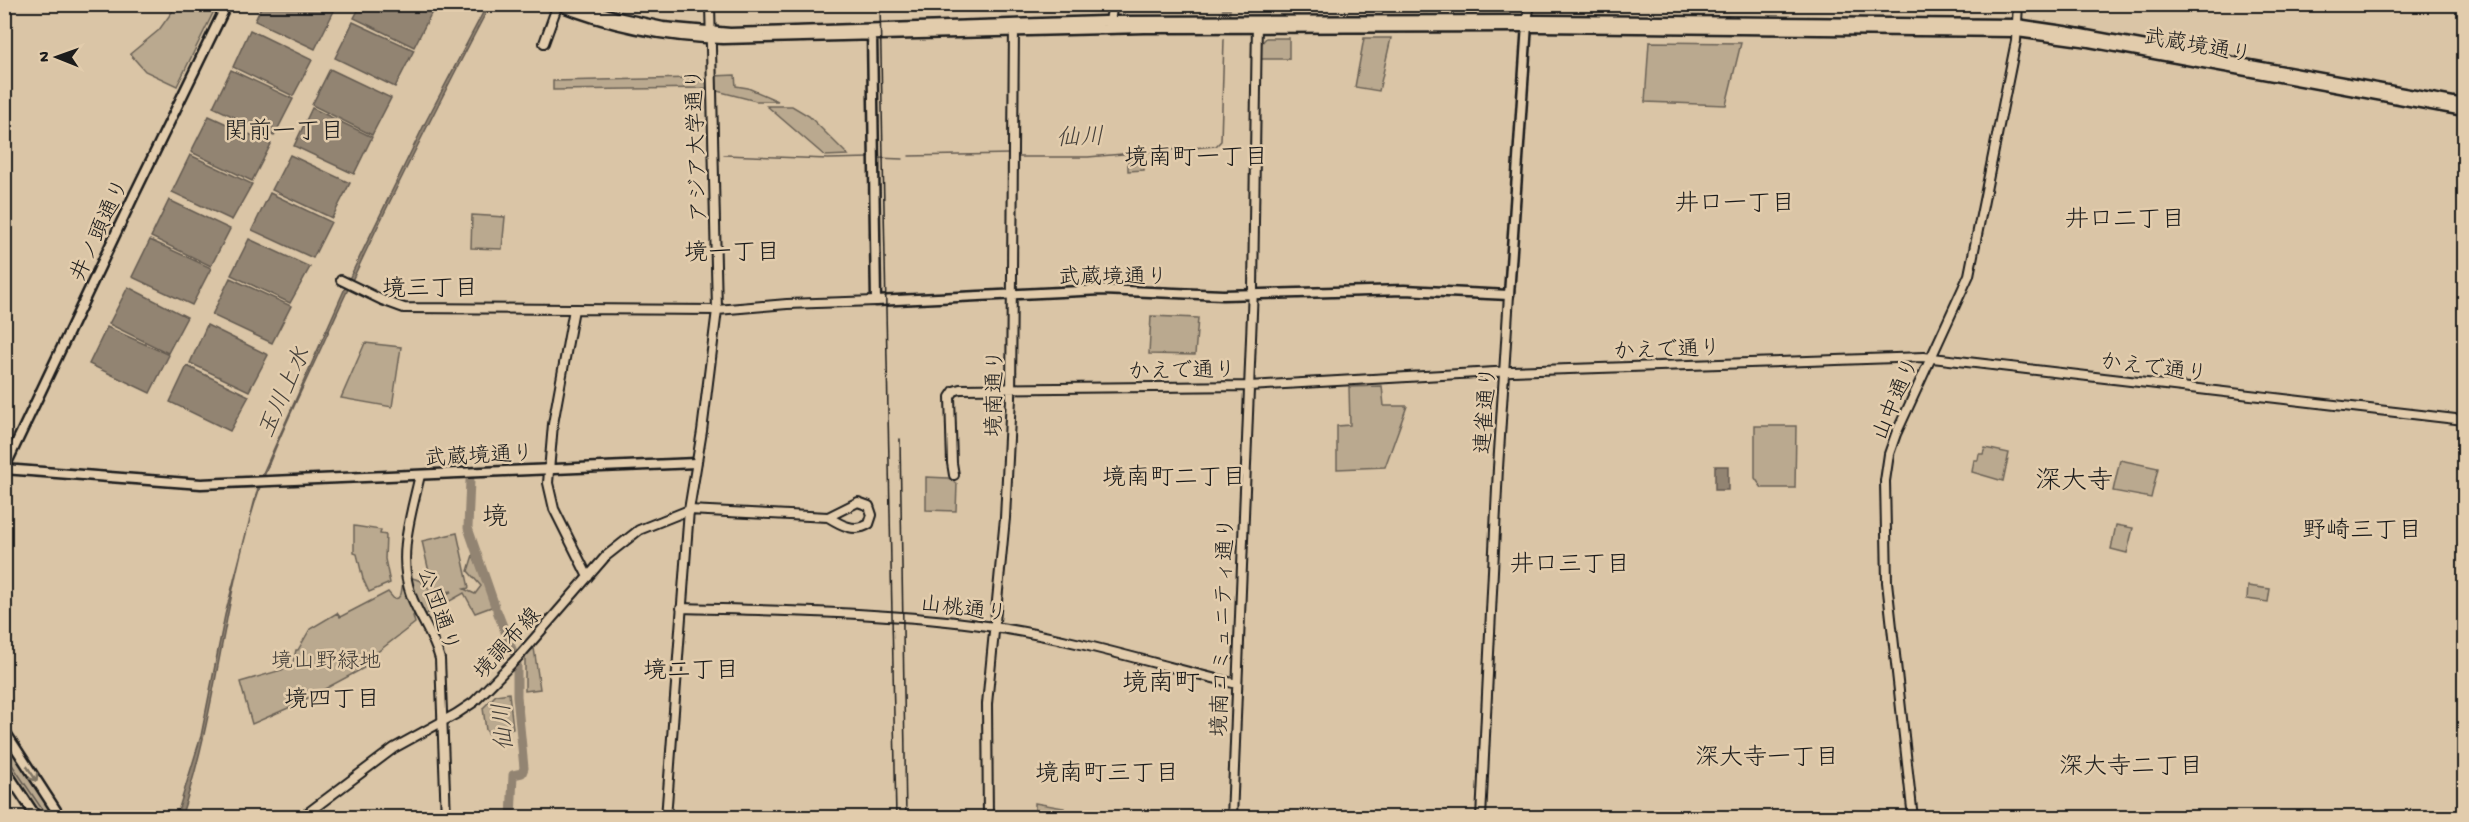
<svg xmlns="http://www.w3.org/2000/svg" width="2469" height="822" font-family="'Gochi Hand','Klee One',sans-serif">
	<rect width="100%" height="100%" fill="#dac5a6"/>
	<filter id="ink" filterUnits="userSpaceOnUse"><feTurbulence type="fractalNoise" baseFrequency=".0167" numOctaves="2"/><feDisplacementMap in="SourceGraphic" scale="12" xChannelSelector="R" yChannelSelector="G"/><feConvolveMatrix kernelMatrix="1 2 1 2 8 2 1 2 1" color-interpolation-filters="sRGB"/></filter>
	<g filter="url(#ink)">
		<!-- green -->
		<path fill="#baa98f" stroke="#6b6256" stroke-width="1.5" d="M 177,5 L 200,5 L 215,9 L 177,86 L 145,71 L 130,54 L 159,30 Z
			M 1266,38 L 1289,38 L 1289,59 L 1260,59 L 1261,44 Z
			M 1364,38 L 1391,38 L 1379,91 L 1355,87 Z
			M 1649,42 L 1741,43 L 1726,105 L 1645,102 Z
			M 735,75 L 736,86 L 748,88 L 778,101 L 756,101 L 713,90 L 713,76 Z
			M 694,78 L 708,79 L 708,88 L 553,90 L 553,81 Z
			M 767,106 L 792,106 L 809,116 L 848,155 L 825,156 Z
			M 1144,155 L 1144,170 L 1128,171 L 1128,156 Z
			M 472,215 L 505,217 L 502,249 L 471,248 Z
			M 1151,316 L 1198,318 L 1195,355 L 1149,354 Z
			M 365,343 L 401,347 L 392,407 L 341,398 Z
			M 1382,386 L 1384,406 L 1407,406 L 1385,467 L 1337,469 L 1337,426 L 1350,425 L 1349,387 Z
			M 1755,426 L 1796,426 L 1795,488 L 1762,488 L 1755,478 Z
			M 1985,448 L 2009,453 L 2003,481 L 1972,472 L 1974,460 L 1978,460 L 1979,454 L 1983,454 Z
			M 2120,460 L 2158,468 L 2151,498 L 2113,491 Z
			M 926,477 L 948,478 L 957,484 L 956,511 L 926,510 Z
			M 2116,525 L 2133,528 L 2127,553 L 2111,549 Z
			M 354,526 L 381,530 L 380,534 L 386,535 L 385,559 L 390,583 L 369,592 L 363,579 L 357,554 L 354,553 Z
			M 457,533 L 469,588 L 464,589 L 475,594 L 481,586 L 468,571 L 473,555 L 494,606 L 475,613 L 464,593 L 423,616 L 416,612 L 413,616 L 415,623 L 362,664 L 364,668 L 295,705 L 252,724 L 240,682 L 292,667 L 296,650 L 298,650 L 310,629 L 337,613 L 340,617 L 388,592 L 394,599 L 398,598 L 401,594 L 404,576 C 419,579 435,584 428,602 L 430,604 L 452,591 L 434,594 L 422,541 Z
			M 2248,586 L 2270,589 L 2268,602 L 2247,599 Z
			M 534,648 L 540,689 L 525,691 L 525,656 Z
			M 509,693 L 513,728 L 489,734 L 486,730 L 483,708 L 496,695 Z
			M 5,738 L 55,817 L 40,817 L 5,761 Z
			M 1035,803 L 1064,808 L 1063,817 L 1035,817 Z"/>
		<!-- water -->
		<path fill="#928472" stroke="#635a50" stroke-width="1.5" d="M 262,5 L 320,5 L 334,11 L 315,49 L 255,21 Z
			M 361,5 L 421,5 L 433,10 L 414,47 L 354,18 Z
			M 487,5 L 490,5 C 431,117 374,230 322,346 C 301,392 277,439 260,487 C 223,595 218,710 181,817 L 176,818 L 201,736 L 225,615 L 260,480 L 349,279 L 424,125 Z
			M 353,22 L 414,50 L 395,87 L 335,58 Z
			M 250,30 L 312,60 L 293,96 L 233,67 Z
			M 330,69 L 391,98 L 372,135 L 312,105 Z
			M 231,70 L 293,99 L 274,136 L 213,107 Z
			M 312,108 L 372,137 L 354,174 L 294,146 Z
			M 209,116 L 271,144 L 252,181 L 191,152 Z
			M 190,155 L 252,184 L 232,220 L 172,192 Z
			M 290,155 L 350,183 L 332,218 L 272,190 Z
			M 270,193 L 331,222 L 313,258 L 252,230 Z
			M 169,200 L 230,229 L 211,266 L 151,237 Z
			M 249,239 L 310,267 L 290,303 L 231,275 Z
			M 150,240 L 211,268 L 192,305 L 132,277 Z
			M 230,278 L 291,306 L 272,343 L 212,315 Z
			M 128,287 L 187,317 L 168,353 L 109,324 Z
			M 207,325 L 268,355 L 249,391 L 190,363 Z
			M 107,327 L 169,355 L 150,393 L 89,364 Z
			M 187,366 L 249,396 L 230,431 L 170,402 Z
			M 1715,466 L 1728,466 L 1728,490 L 1715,490 Z"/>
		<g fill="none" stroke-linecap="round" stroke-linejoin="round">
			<!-- stream -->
			<path stroke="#635a50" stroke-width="1.5" d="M 724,155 L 828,159 L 870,158
				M 909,156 L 1010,154
				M 1017,157 L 1088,157 L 1216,146 L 1221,141 L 1224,39
				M 877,158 L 902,159
				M 4,753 L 48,818"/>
			<!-- river -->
			<path stroke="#928472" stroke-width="9" d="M 1226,13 L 1227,4
				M 470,480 L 468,528 L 495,606
				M 497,611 L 513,652
				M 511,818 L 513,775 L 522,773 L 524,768 L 517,696 L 517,664"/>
			<!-- secondary casing -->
			<g stroke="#1c1c1c" stroke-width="12">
				<path id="secondary" d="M 1527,20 L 1530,4
					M 1110,21 L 1113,4
					M 544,43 L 558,4
					M 341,280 L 382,300 L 404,308 L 717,310 L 787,304 L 876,301
					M 574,309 L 553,424 L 548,483 L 554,509 L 588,577
					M 420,475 C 411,515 397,556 411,595 C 419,617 434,636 440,659 L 446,818
					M 954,475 L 952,463 L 950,397 L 954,391 L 960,389 L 1249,386 L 1512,371 L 1924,357 L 2464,420
					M 681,608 C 785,611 891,612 994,627 C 1076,639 1157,665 1237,684
					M 301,818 L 394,748 L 456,714 L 474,702 L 520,655 L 606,556 L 639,530 L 689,510 L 828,517 C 841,525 855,533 869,524 L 872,515 L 869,506 L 858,502 L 828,517
					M 666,818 L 689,510 L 702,431 L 717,310 L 710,4
					M 988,818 L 987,704 L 1005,518 L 1011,398 L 1014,25
					M 1232,818 L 1253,288 L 1257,22
					M 1481,818 L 1498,468 L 1509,295
					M 1913,818 L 1887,582 L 1885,481 L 1889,454 L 1896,434 L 1969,275 L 2016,41 L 2018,4"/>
			</g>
			<!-- primary casing -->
			<g stroke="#1c1c1c" stroke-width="13">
				<path id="primary" d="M 555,4 C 609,26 666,37 723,39 L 1145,28 L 1536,27 L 2017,32 L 2089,42 L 2464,111
					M 576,4 L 617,17 L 663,27 L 730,33 L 1104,21 L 1537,20 L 2017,24 L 2064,31 L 2464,104
					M 872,32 L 876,301 L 1102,290 L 1223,295 L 1404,290 L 1509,295 L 1527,24
					M 4,469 L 201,484 L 696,463
					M 4,469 L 135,193 L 227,4
					M 4,730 L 61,818
					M 4,768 L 37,818"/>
			</g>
			<!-- secondary -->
			<use href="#secondary" stroke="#e2ccac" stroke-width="8"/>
			<!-- primary -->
			<use href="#primary" stroke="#e2ccac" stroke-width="8"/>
			<!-- rail -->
			<path stroke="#1c1c1c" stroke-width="1.5" d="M 880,4 L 896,818
				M 900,439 L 906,818"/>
		</g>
		<!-- one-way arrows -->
		<defs><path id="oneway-shaft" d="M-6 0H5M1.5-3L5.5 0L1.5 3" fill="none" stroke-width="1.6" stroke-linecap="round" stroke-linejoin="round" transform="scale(1.5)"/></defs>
		<use stroke="#7f7464" href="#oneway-shaft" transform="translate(32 774) rotate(56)"/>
	</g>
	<g text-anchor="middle" stroke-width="5" stroke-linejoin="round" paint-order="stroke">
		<!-- street labels -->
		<g font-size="22" fill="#1c1c1c" stroke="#e2ccac">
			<text transform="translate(2198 44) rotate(10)" y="8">武蔵境通り</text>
			<text transform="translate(695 145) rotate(-92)" y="8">アジア大学通り</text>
			<text transform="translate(98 229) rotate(-65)" y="8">井ノ頭通り</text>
			<text x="1113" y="283">武蔵境通り</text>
			<text transform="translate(1667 348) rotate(-2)" y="8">かえで通り</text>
			<text transform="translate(2154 366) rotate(7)" y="8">かえで通り</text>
			<text transform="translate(1182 369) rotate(-1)" y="8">かえで通り</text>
			<text transform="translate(993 393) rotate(-89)" y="8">境南通り</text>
			<text transform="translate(1894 398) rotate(-67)" y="8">山中通り</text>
			<text transform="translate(1484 410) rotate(-86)" y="8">連雀通り</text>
			<text transform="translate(479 454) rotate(-3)" y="8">武蔵境通り</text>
			<text transform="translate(964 607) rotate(7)" y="8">山桃通り</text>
			<text transform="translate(440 609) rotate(71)" y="8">公団通り</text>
			<text transform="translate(1221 627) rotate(-88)" y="8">境南コミュニティ通り</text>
			<text transform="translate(506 642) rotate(-48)" y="8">境調布線</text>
		</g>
		<!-- park labels -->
		<g font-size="22" fill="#443f39" stroke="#e2ccac">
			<text x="326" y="667">境山野緑地</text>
		</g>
		<!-- neighbourhood labels -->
		<g font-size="24" fill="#1c1c1c" stroke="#e2ccac">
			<text x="284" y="138">関前一丁目</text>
			<text x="1196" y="164">境南町一丁目</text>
			<text x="1735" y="210">井口一丁目</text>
			<text x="2125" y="226">井口二丁目</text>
			<text x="732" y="259">境一丁目</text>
			<text x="430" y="295">境三丁目</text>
			<text x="1174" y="484">境南町二丁目</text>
			<text x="2362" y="537">野崎三丁目</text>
			<text x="1570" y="571">井口三丁目</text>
			<text x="691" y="677">境二丁目</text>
			<text x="332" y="706">境四丁目</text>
			<text x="1767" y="764">深大寺一丁目</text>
			<text x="2131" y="773">深大寺二丁目</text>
			<text x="1107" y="780">境南町三丁目</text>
		</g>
		<!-- water labels -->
		<g font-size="24" font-style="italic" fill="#45403a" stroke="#e2ccac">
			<text transform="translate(1080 136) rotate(-2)" y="8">仙川</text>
			<text transform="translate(283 392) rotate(-66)" y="8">玉川上水</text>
			<text transform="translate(502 727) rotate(-94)" y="8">仙川</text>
		</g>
		<!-- quarter labels -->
		<g font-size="26" fill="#1c1c1c" stroke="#e2ccac">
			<text x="2074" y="488">深大寺</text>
			<text x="495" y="524">境</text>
			<text x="1161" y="690">境南町</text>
		</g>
	</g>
	<!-- margin -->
	<rect width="2469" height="822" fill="none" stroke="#e2ccac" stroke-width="24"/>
	<rect x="12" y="12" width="2445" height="798" fill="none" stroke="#1c1c1c" stroke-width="2" filter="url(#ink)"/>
	<!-- north arrow -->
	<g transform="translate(57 57) rotate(271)" stroke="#e2ccac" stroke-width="4.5" paint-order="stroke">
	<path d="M0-4.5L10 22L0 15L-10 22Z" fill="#1c1c1c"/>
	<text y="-9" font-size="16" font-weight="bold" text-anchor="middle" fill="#1c1c1c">N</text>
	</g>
</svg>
